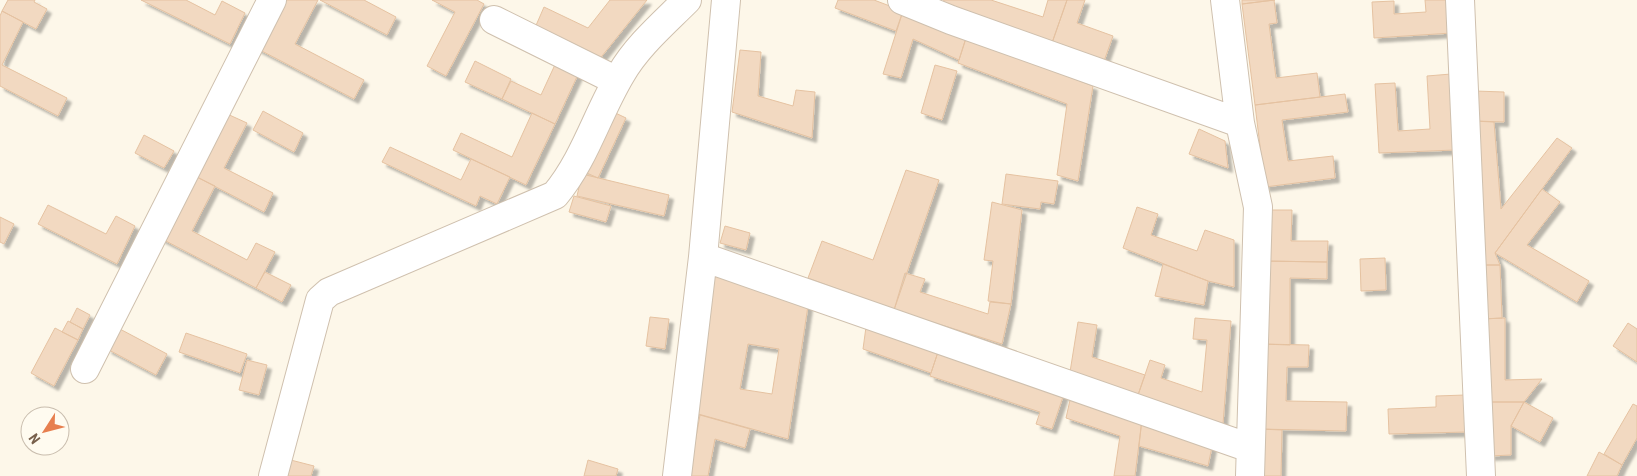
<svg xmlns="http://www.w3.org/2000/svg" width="1637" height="476" font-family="'Roboto Condensed',sans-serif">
	<defs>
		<filter id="shadow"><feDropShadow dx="4.5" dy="4.5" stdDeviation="1" flood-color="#0004"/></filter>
	</defs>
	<rect width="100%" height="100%" fill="#fdf7e9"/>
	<!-- building -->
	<path fill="#f2d9c1" stroke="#e5c2a1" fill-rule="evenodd" filter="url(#shadow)" d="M 8,0 L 35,0 L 34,2 L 47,9 L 36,29 L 2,11 Z
		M 141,0 L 186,0 L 215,15 L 222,1 L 245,13 L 230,44 Z
		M 281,0 L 318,0 L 295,44 L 364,80 L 354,99 L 256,48 Z
		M 320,0 L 364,0 L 396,17 L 387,35 Z
		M 432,0 L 477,0 L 484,4 L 446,76 L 427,66 L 455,12 Z
		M 610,0 L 647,0 L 598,61 L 534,30 L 544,7 L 588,28 Z
		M 838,0 L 874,0 L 903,11 L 896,31 L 835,8 Z
		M 944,0 L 991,0 L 1043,17 L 1048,0 L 1067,0 L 1052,43 L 940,8 Z
		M 1067,0 L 1085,0 L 1077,23 L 1113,36 L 1103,64 L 1052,43 Z
		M 1242,0 L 1275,0 L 1242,4 Z
		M 1274,0 L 1277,23 L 1269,24 L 1276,78 L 1317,73 L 1320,97 L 1255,105 L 1242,4 Z
		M 1425,0 L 1450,0 L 1452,33 L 1374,38 L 1372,2 L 1394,1 L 1394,14 L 1426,12 Z
		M 2,11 L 23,22 L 2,65 L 67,98 L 58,116 L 0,86 L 0,16 Z
		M 903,11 L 966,38 L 959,60 L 913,39 L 901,78 L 883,74 Z
		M 966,38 L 1093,86 L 1078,181 L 1057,175 L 1067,104 L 958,63 Z
		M 740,50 L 761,52 L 758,96 L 793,106 L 796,90 L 815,92 L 812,138 L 732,112 Z
		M 559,56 L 582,66 L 555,124 L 502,99 L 511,81 L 541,95 Z
		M 475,61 L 511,79 L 502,99 L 465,82 Z
		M 935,65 L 957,71 L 942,120 L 921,113 Z
		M 1451,74 L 1455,150 L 1379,153 L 1375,84 L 1395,83 L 1398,131 L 1430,129 L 1427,76 Z
		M 1475,91 L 1504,92 L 1504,122 L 1475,121 Z
		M 1345,94 L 1348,112 L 1282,120 L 1288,161 L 1333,156 L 1335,178 L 1265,187 L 1255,105 Z
		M 607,109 L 626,118 L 598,178 L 580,170 Z
		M 263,111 L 303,133 L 294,152 L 253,130 Z
		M 225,113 L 247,123 L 224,168 L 273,193 L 264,212 L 193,175 Z
		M 532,113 L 555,124 L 526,185 L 453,150 L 461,133 L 512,157 Z
		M 1473,121 L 1494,122 L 1501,209 L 1557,138 L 1572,148 L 1495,253 L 1500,265 L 1480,265 Z
		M 1199,129 L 1225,141 L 1228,168 L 1189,154 Z
		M 144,135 L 174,151 L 164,168 L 135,153 Z
		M 390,147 L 461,180 L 471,159 L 510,177 L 497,204 L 480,196 L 476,206 L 382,162 Z
		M 906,170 L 939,180 L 894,310 L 808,278 L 822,241 L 873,260 Z
		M 582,174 L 669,195 L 664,216 L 577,196 Z
		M 1006,174 L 1058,181 L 1054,204 L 1041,202 L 1040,209 L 1002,204 Z
		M 193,175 L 215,186 L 192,231 L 247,260 L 256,243 L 275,252 L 256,288 L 160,238 Z
		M 1542,189 L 1560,202 L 1527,245 L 1589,281 L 1577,302 L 1495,253 Z
		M 574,196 L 611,206 L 606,222 L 569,212 Z
		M 992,202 L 1022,210 L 1011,304 L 988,301 L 993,261 L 984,260 Z
		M 48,205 L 106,234 L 116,216 L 135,226 L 117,264 L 38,224 Z
		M 1137,207 L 1158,214 L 1151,235 L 1197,251 L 1205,230 L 1234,240 L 1234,287 L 1208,281 L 1123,248 Z
		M 1263,210 L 1292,210 L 1291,241 L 1328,241 L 1327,262 L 1263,261 Z
		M 0,217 L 14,224 L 4,244 L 0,242 Z
		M 725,226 L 750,233 L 746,250 L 720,243 Z
		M 1385,258 L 1386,290 L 1361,291 L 1360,259 Z
		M 1263,261 L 1327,262 L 1327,279 L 1290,278 L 1290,345 L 1261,344 Z
		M 1163,264 L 1208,281 L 1204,305 L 1155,296 Z
		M 1480,265 L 1500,265 L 1502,318 L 1482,319 Z
		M 265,272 L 291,285 L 282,302 L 256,288 Z
		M 905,273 L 925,279 L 920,292 L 988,314 L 990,302 L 1011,304 L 1002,344 L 894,310 Z
		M 712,275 L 809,299 L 788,439 L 691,412 ZM 748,344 L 779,349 L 772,394 L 740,389 Z
		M 77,308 L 90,315 L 83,329 L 70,322 Z
		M 650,317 L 669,319 L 665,349 L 646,346 Z
		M 1195,318 L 1231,321 L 1223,424 L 1138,395 L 1150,360 L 1165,365 L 1161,378 L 1202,392 L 1207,340 L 1193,339 Z
		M 1505,318 L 1505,380 L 1542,379 L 1524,402 L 1484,402 L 1482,319 Z
		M 68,321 L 83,329 L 78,340 L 62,332 Z
		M 1078,322 L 1097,325 L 1092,357 L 1145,375 L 1138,395 L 1070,372 Z
		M 1628,323 L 1637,329 L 1637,362 L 1613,346 Z
		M 866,327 L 938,352 L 931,373 L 863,349 Z
		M 55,328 L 78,340 L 54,386 L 31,373 Z
		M 118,328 L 167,354 L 156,375 L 107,349 Z
		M 186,333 L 247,354 L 240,373 L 179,352 Z
		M 1261,344 L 1309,345 L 1308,367 L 1287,367 L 1286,401 L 1347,402 L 1346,431 L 1260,429 Z
		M 938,352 L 1064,394 L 1052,429 L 1036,424 L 1040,412 L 930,376 Z
		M 247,360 L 267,365 L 259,395 L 239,390 Z
		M 1465,395 L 1466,432 L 1389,434 L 1388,409 L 1436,407 L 1436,396 Z
		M 1070,400 L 1142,419 L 1135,476 L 1114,476 L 1120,436 L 1066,418 Z
		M 1488,402 L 1524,402 L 1511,426 L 1511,455 L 1490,456 Z
		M 1524,402 L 1553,418 L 1540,442 L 1511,426 Z
		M 1633,404 L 1637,406 L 1637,438 L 1622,465 L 1604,454 Z
		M 700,415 L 750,429 L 745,448 L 715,439 L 708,476 L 689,476 Z
		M 1142,419 L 1213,442 L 1208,466 L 1139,446 Z
		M 1260,429 L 1282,430 L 1281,476 L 1260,476 Z
		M 1599,452 L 1622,465 L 1617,476 L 1587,476 Z
		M 283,458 L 314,466 L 311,476 L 278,476 Z
		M 588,460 L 618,469 L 616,476 L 584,476 Z"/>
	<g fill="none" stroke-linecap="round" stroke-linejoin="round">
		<!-- minor casing -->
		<g stroke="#cfc0ae" stroke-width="30">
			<path id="minor" d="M 902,0 L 951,20 L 1240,123
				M 1225,0 L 1240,123 L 1258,207 L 1250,476
				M 1460,0 L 1481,476
				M 494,20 L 617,81
				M 703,257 L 1250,448
				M 85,369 L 272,0
				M 273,476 L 320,300 L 329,292 L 555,195 C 585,159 597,114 621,74 C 637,46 664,23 687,0
				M 677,476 L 703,257 L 726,0"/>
		</g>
		<!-- minor -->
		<use href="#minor" stroke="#fff" stroke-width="28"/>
	</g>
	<!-- north arrow -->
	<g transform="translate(45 431) rotate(234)"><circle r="24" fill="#fffbf0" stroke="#c9bdae"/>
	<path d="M0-4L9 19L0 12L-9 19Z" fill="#e77f4f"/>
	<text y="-8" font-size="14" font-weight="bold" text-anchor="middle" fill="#78604c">N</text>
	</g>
</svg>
